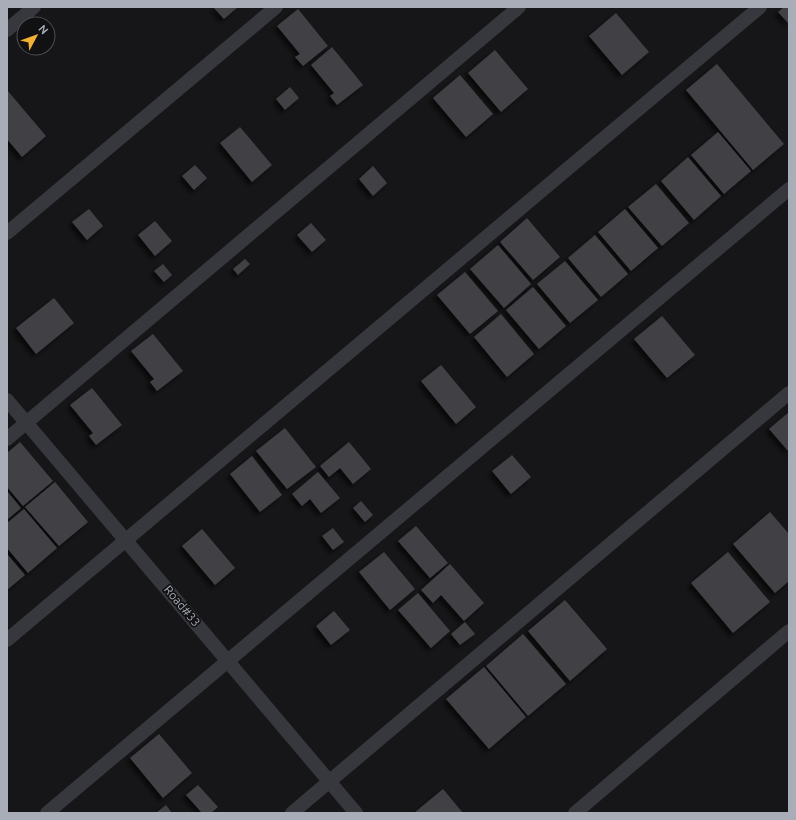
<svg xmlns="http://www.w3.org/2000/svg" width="796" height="820" font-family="Ubuntu,sans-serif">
	<defs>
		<filter id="shadow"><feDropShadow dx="-3.5" dy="3.5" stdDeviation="2" flood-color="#0009"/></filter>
	</defs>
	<rect width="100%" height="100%" fill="#161618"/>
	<!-- building -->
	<path fill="#404145" filter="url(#shadow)" d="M 215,7 L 238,7 L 224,19 L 214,8 Z
		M 784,7 L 789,7 L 789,24 L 778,12 Z
		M 298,9 L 328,46 L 303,66 L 295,57 L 300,54 L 277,26 Z
		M 616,13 L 649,52 L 622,75 L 589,36 Z
		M 332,47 L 363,85 L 337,105 L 330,96 L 334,93 L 311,65 Z
		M 495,50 L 528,89 L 501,112 L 468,73 Z
		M 717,64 L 784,144 L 753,170 L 686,90 Z
		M 460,75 L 493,114 L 466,137 L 433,98 Z
		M 290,87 L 299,98 L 285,110 L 276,99 Z
		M 7,90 L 46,136 L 22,157 L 7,139 Z
		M 240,127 L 272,165 L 252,182 L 220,143 Z
		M 718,132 L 751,171 L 724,194 L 691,155 Z
		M 688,157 L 721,196 L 694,220 L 661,181 Z
		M 195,165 L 207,178 L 194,190 L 182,176 Z
		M 373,166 L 387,183 L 373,196 L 359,179 Z
		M 656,184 L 689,223 L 662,246 L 628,207 Z
		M 89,209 L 103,226 L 87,240 L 72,222 Z
		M 625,209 L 658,248 L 631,271 L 598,232 Z
		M 527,218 L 560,257 L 533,280 L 500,242 Z
		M 155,221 L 172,241 L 155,256 L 138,235 Z
		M 311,223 L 326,240 L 312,252 L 297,235 Z
		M 595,235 L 628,274 L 601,297 L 568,258 Z
		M 498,245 L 531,284 L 504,308 L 470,269 Z
		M 245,259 L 250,264 L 238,275 L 233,269 Z
		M 565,261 L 598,300 L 570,323 L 537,284 Z
		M 163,264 L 172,275 L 164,282 L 154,271 Z
		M 465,272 L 498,311 L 470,334 L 437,295 Z
		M 533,287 L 566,326 L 539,349 L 506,310 Z
		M 54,298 L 74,323 L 36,354 L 16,328 Z
		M 501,314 L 534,354 L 507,377 L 474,337 Z
		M 662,316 L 695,355 L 667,378 L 634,339 Z
		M 153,334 L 183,371 L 157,391 L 150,382 L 154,379 L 131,351 Z
		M 441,365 L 476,407 L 456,424 L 421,381 Z
		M 92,388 L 122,425 L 96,445 L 89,436 L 93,433 L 70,405 Z
		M 789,412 L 789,452 L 769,429 Z
		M 285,428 L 316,467 L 287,489 L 256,451 Z
		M 20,442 L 53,481 L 23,506 L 7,487 L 7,453 Z
		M 349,442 L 371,469 L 353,484 L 340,468 L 329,477 L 320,466 Z
		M 512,455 L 531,477 L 511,494 L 492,471 Z
		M 252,456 L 282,495 L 260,512 L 230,474 Z
		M 318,472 L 340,498 L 321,513 L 310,499 L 302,506 L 292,494 Z
		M 55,482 L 88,522 L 59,546 L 25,507 Z
		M 7,491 L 21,508 L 7,520 Z
		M 361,501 L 373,515 L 365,522 L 353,508 Z
		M 24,509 L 57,548 L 28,573 L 7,548 L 7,523 Z
		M 770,512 L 789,534 L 789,581 L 775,593 L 733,544 Z
		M 416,526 L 448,563 L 430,578 L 398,541 Z
		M 333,528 L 344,542 L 333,550 L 322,536 Z
		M 202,529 L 235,568 L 215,585 L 182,546 Z
		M 384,552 L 415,589 L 390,610 L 359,572 Z
		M 728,552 L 770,602 L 733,633 L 691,583 Z
		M 7,554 L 25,575 L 7,590 Z
		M 450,564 L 484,603 L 464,621 L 441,595 L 433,603 L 421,590 Z
		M 418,593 L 450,631 L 431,648 L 398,610 Z
		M 565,600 L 607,649 L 570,681 L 528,631 Z
		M 334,611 L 350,630 L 331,645 L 316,626 Z
		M 465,622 L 475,634 L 460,645 L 451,634 Z
		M 523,634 L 566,684 L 528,716 L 486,666 Z
		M 484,667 L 526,717 L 489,749 L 446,699 Z
		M 159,734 L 192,773 L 163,798 L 130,758 Z
		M 198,785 L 218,807 L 211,813 L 202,813 L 186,795 Z
		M 443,789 L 463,813 L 414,813 Z
		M 166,805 L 172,813 L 156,813 Z"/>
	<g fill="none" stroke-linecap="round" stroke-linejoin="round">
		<!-- street -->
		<path stroke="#37383d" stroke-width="14" d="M 7,30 L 34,7
			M 7,233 L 276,7
			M 7,400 L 356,813
			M 7,439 L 519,7
			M 7,640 L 760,7
			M 47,813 L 789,189
			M 292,813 L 789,393
			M 575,813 L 789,631"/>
	</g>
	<g text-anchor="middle" stroke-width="3.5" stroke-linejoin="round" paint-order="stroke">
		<!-- street labels -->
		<g font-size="12" fill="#a8adb8" stroke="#111113">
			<text transform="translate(182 606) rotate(50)" y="4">Road#33</text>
		</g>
	</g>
	<!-- border -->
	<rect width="796" height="820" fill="none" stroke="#a8adb8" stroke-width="16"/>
	<!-- north arrow -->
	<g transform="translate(36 36) rotate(49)"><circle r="19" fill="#111113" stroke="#4d4f55"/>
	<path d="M0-3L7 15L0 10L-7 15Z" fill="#f2b134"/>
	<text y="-6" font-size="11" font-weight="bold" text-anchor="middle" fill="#a8adb8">N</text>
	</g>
</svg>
